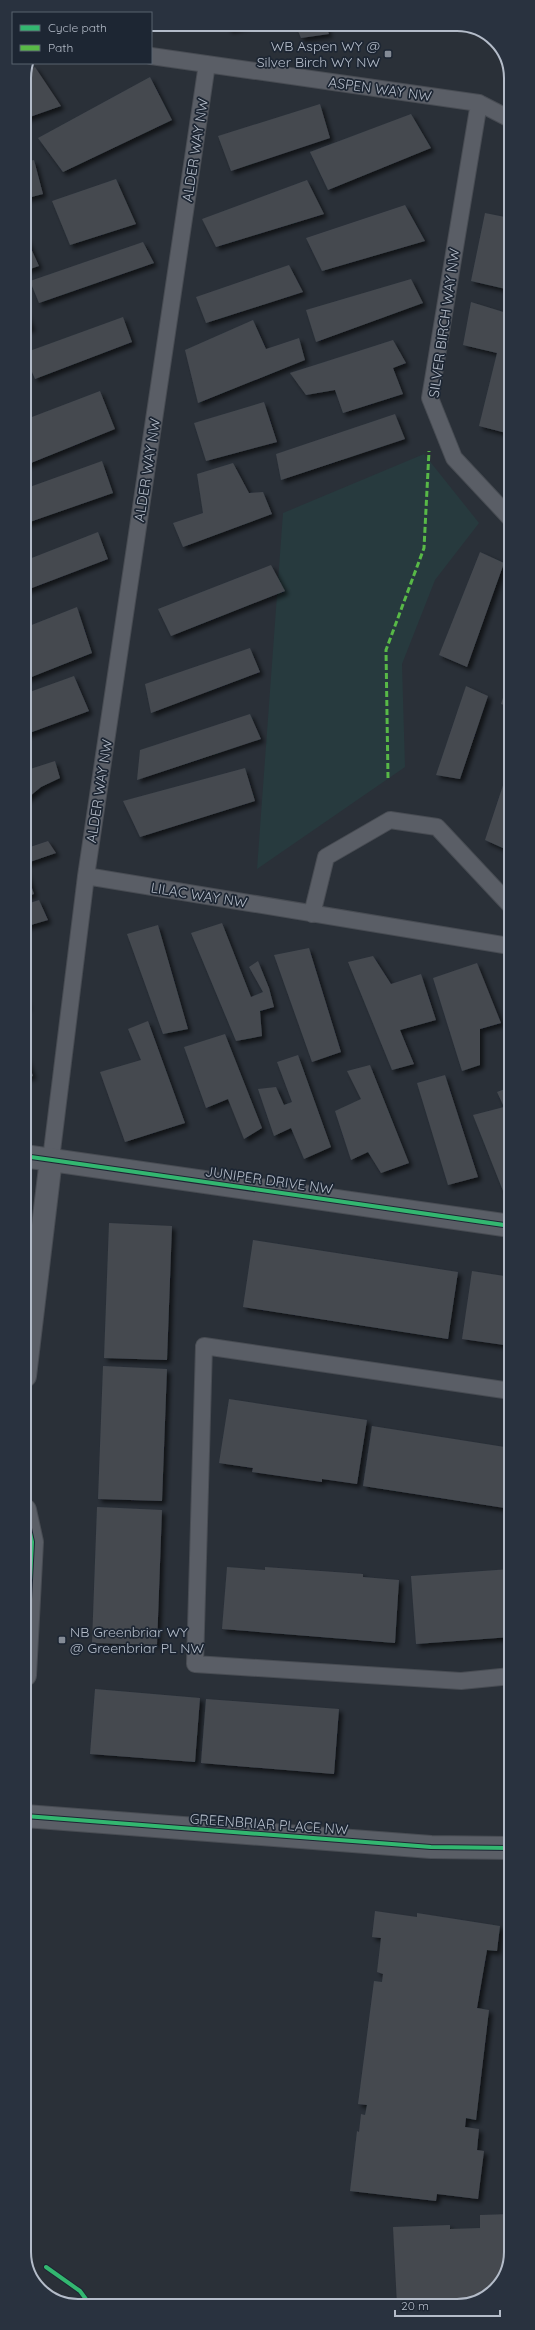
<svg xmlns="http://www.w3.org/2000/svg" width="535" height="2330" font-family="Quicksand,sans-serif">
	<defs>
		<filter id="shadow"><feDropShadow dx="3.5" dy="3.5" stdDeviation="2" flood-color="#0009"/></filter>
	</defs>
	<rect width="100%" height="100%" fill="#2a3038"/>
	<!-- green -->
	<path fill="#273a3e" d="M 424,454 L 479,523 L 435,580 L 402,664 L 405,767 L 257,869 L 283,513 Z"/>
	<!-- building -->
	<path fill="#444950" filter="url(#shadow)" d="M 226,24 L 249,24 L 249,25 L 229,30 Z
		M 295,24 L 325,24 L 329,34 L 301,38 Z
		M 35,67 L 61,106 L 24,119 L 24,78 L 27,71 Z
		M 150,77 L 172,120 L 63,172 L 38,138 Z
		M 320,104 L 330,138 L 231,171 L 218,136 Z
		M 411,114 L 431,148 L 328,190 L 310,152 Z
		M 34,160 L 43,194 L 24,199 L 24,162 Z
		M 116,179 L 136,224 L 70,245 L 52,201 Z
		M 307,180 L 324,214 L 216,247 L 202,219 Z
		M 405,205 L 425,241 L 322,271 L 306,238 Z
		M 485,213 L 510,218 L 510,290 L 471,281 Z
		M 24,233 L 39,266 L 24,271 Z
		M 143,242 L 154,263 L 39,303 L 30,281 Z
		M 289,265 L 303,292 L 206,323 L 196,297 Z
		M 411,279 L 423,303 L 316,342 L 306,310 Z
		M 471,302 L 510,314 L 510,434 L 479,426 L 497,353 L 463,345 Z
		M 24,308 L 32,328 L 24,330 Z
		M 123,317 L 132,342 L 35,379 L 24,353 Z
		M 253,320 L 266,349 L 299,338 L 305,360 L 198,403 L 185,350 Z
		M 393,340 L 406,363 L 393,368 L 403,394 L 343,413 L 335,390 L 306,395 L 290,373 Z
		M 100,391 L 115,429 L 26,465 L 24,460 L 24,420 Z
		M 264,402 L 277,442 L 206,461 L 194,423 Z
		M 395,414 L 405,439 L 281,480 L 276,454 Z
		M 102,461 L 113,493 L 24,524 L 24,489 Z
		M 233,463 L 249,493 L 263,492 L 272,514 L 183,547 L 173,523 L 203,513 L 197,474 Z
		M 98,532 L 108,559 L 24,591 L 24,561 Z
		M 480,552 L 504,563 L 467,667 L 439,655 Z
		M 271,565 L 285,591 L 171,636 L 158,609 Z
		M 77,607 L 92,653 L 24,680 L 24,628 Z
		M 250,648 L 260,672 L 151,713 L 145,684 Z
		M 74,676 L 89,711 L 24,735 L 24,694 Z
		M 510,676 L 510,707 L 501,704 Z
		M 466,686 L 488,696 L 460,779 L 436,775 Z
		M 250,714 L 261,739 L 137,780 L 140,750 Z
		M 55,761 L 60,778 L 41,787 L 24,801 L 24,771 Z
		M 510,764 L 510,832 L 505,849 L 485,840 Z
		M 245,768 L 255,801 L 140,837 L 123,801 Z
		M 48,841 L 56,853 L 24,864 L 24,849 Z
		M 24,865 L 34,894 L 24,897 Z
		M 39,900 L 48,920 L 24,927 L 24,905 Z
		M 222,923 L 251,997 L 263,992 L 249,967 L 258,961 L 269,988 L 274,1007 L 260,1011 L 262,1036 L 236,1041 L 191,933 Z
		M 158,925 L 188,1029 L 163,1034 L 127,934 Z
		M 309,948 L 341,1052 L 312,1062 L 274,955 Z
		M 373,956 L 391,984 L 421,974 L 436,1020 L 400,1030 L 414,1064 L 392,1070 L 348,962 Z
		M 477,963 L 501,1023 L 480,1029 L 480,1065 L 462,1071 L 433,978 Z
		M 24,995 L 28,1007 L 24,1008 Z
		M 510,1001 L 510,1014 L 506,1002 Z
		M 148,1021 L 185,1123 L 125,1142 L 100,1072 L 141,1060 L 128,1029 Z
		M 225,1034 L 262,1128 L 244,1139 L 228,1099 L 206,1108 L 184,1047 Z
		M 24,1051 L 33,1076 L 24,1078 Z
		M 298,1055 L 331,1147 L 304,1159 L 291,1128 L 274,1136 L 258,1089 L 276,1087 L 284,1105 L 292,1102 L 277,1062 Z
		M 370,1065 L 409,1163 L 381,1173 L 368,1152 L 351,1160 L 335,1111 L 361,1099 L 347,1071 Z
		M 445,1075 L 478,1177 L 448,1185 L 417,1083 Z
		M 510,1087 L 511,1200 L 507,1201 L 473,1115 L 504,1107 L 497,1092 Z
		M 109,1223 L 172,1226 L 167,1360 L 104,1358 Z
		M 253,1240 L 458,1272 L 448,1339 L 243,1307 Z
		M 472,1271 L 511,1277 L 511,1346 L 462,1339 Z
		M 103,1366 L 167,1369 L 162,1501 L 98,1499 Z
		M 229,1399 L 367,1420 L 357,1484 L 322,1479 L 322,1482 L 252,1472 L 253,1468 L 219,1463 Z
		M 372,1426 L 511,1448 L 511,1509 L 363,1486 Z
		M 97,1507 L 162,1510 L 157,1645 L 92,1643 Z
		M 227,1567 L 265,1570 L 265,1567 L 363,1574 L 363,1577 L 399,1580 L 395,1643 L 222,1629 Z
		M 511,1569 L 511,1637 L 416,1644 L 411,1576 Z
		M 95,1689 L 200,1698 L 195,1762 L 90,1754 Z
		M 206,1699 L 339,1709 L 334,1774 L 201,1763 Z
		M 375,1911 L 417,1917 L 417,1913 L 500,1926 L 497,1951 L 487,1950 L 477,2008 L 489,2010 L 476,2120 L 466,2118 L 465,2127 L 479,2129 L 477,2150 L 484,2151 L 478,2199 L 437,2194 L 436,2201 L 350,2191 L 357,2131 L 359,2132 L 361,2114 L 365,2115 L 367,2105 L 358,2104 L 374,1981 L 382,1982 L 383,1974 L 377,1972 L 381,1938 L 372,1937 Z
		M 511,2214 L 511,2252 L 498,2287 L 467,2305 L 397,2305 L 393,2227 L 450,2225 L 450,2229 L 480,2228 L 480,2215 Z"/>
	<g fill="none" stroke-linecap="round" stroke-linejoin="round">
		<!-- service casing -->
		<g stroke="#484c53" stroke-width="18">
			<path id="service" d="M 151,56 L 479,103 L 510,119
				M 479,103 L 430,398 L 454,458 L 510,518
				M 86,876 L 510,946
				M 312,914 L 326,857 L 390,820 L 437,827 L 510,905
				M 51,1159 L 86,876 L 207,64
				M 511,1391 L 204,1346 L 195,1664 L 461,1681 L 511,1676"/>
		</g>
		<!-- minor casing -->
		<g stroke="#484c53" stroke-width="24">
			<path id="minor" d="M 24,1156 L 511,1226
				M 25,1376 L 51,1159
				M 25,1510 L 32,1542 L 25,1675
				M 25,1816 L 431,1847 L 511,1848"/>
		</g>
		<!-- service -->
		<use href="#service" stroke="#5a5e66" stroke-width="16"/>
		<!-- minor -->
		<use href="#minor" stroke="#5a5e66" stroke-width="22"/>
		<!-- quiet -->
		<path stroke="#58b947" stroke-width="3" stroke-dasharray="6 3" stroke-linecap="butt" d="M 388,778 L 386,650 L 424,548 L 429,451"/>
		<!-- cycleway casing -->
		<g stroke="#1d2633" stroke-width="6">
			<path id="cycleway" d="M 24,1156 L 511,1226
				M 25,1510 L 32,1542 L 25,1675
				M 25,1816 L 431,1847 L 511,1848
				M 46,2267 L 80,2291 L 91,2306"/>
		</g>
		<!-- cycleway -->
		<use href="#cycleway" stroke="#33b770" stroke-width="4"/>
	</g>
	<!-- markers -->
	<g fill="#848b96" stroke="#1d2633" stroke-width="1.5">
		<rect x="384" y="50" width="8" height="8" rx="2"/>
		<rect x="58" y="1636" width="8" height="8" rx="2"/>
	</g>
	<g text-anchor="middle" stroke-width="3.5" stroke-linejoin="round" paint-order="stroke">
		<!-- poi labels -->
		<g font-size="14" fill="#b4bcc9" stroke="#1d2633" text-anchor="end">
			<text x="380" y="51">WB Aspen WY @<tspan x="380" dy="16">Silver Birch WY NW</tspan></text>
			<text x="70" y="1637" text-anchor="start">NB Greenbriar WY<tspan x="70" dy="16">@ Greenbriar PL NW</tspan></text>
		</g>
		<!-- street labels -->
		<g font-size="14" fill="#b4bcc9" stroke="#1d2633">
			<text transform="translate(380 89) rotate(8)" y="5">ASPEN WAY NW</text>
			<text transform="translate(195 150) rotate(-81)" y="5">ALDER WAY NW</text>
			<text transform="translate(444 323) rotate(-82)" y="5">SILVER BIRCH WAY NW</text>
			<text transform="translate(147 470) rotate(-81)" y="5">ALDER WAY NW</text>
			<text transform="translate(99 791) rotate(-81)" y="5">ALDER WAY NW</text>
			<text transform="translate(199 895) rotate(9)" y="5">LILAC WAY NW</text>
			<text transform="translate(269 1180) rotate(8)" y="5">JUNIPER DRIVE NW</text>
			<text transform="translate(269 1824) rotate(4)" y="5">GREENBRIAR PLACE NW</text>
		</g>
	</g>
	<!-- crop -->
	<path d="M0 0H535V2330H0ZM78 31H457A47 47 0 0 1 504 78V2252A47 47 0 0 1 457 2299H78A47 47 0 0 1 31 2252V78A47 47 0 0 1 78 31Z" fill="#29323f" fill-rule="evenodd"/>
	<path fill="none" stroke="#b4bcc9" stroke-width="2" d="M78 31H457A47 47 0 0 1 504 78V2252A47 47 0 0 1 457 2299H78A47 47 0 0 1 31 2252V78A47 47 0 0 1 78 31Z"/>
	<!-- legend -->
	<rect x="12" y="12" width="140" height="52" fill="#1d2633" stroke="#59626f"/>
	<rect x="20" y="25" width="20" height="6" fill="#33b770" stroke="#59626f"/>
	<text x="48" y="32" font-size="12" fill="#b4bcc9">Cycle path</text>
	<rect x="20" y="45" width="20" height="6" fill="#58b947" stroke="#59626f"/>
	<text x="48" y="52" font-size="12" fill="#b4bcc9">Path</text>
	<!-- scale -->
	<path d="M395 2310v6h105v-6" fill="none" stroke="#b4bcc9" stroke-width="2"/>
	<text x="401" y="2310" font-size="12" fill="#b4bcc9" stroke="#1d2633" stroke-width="3" paint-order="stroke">20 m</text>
</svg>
